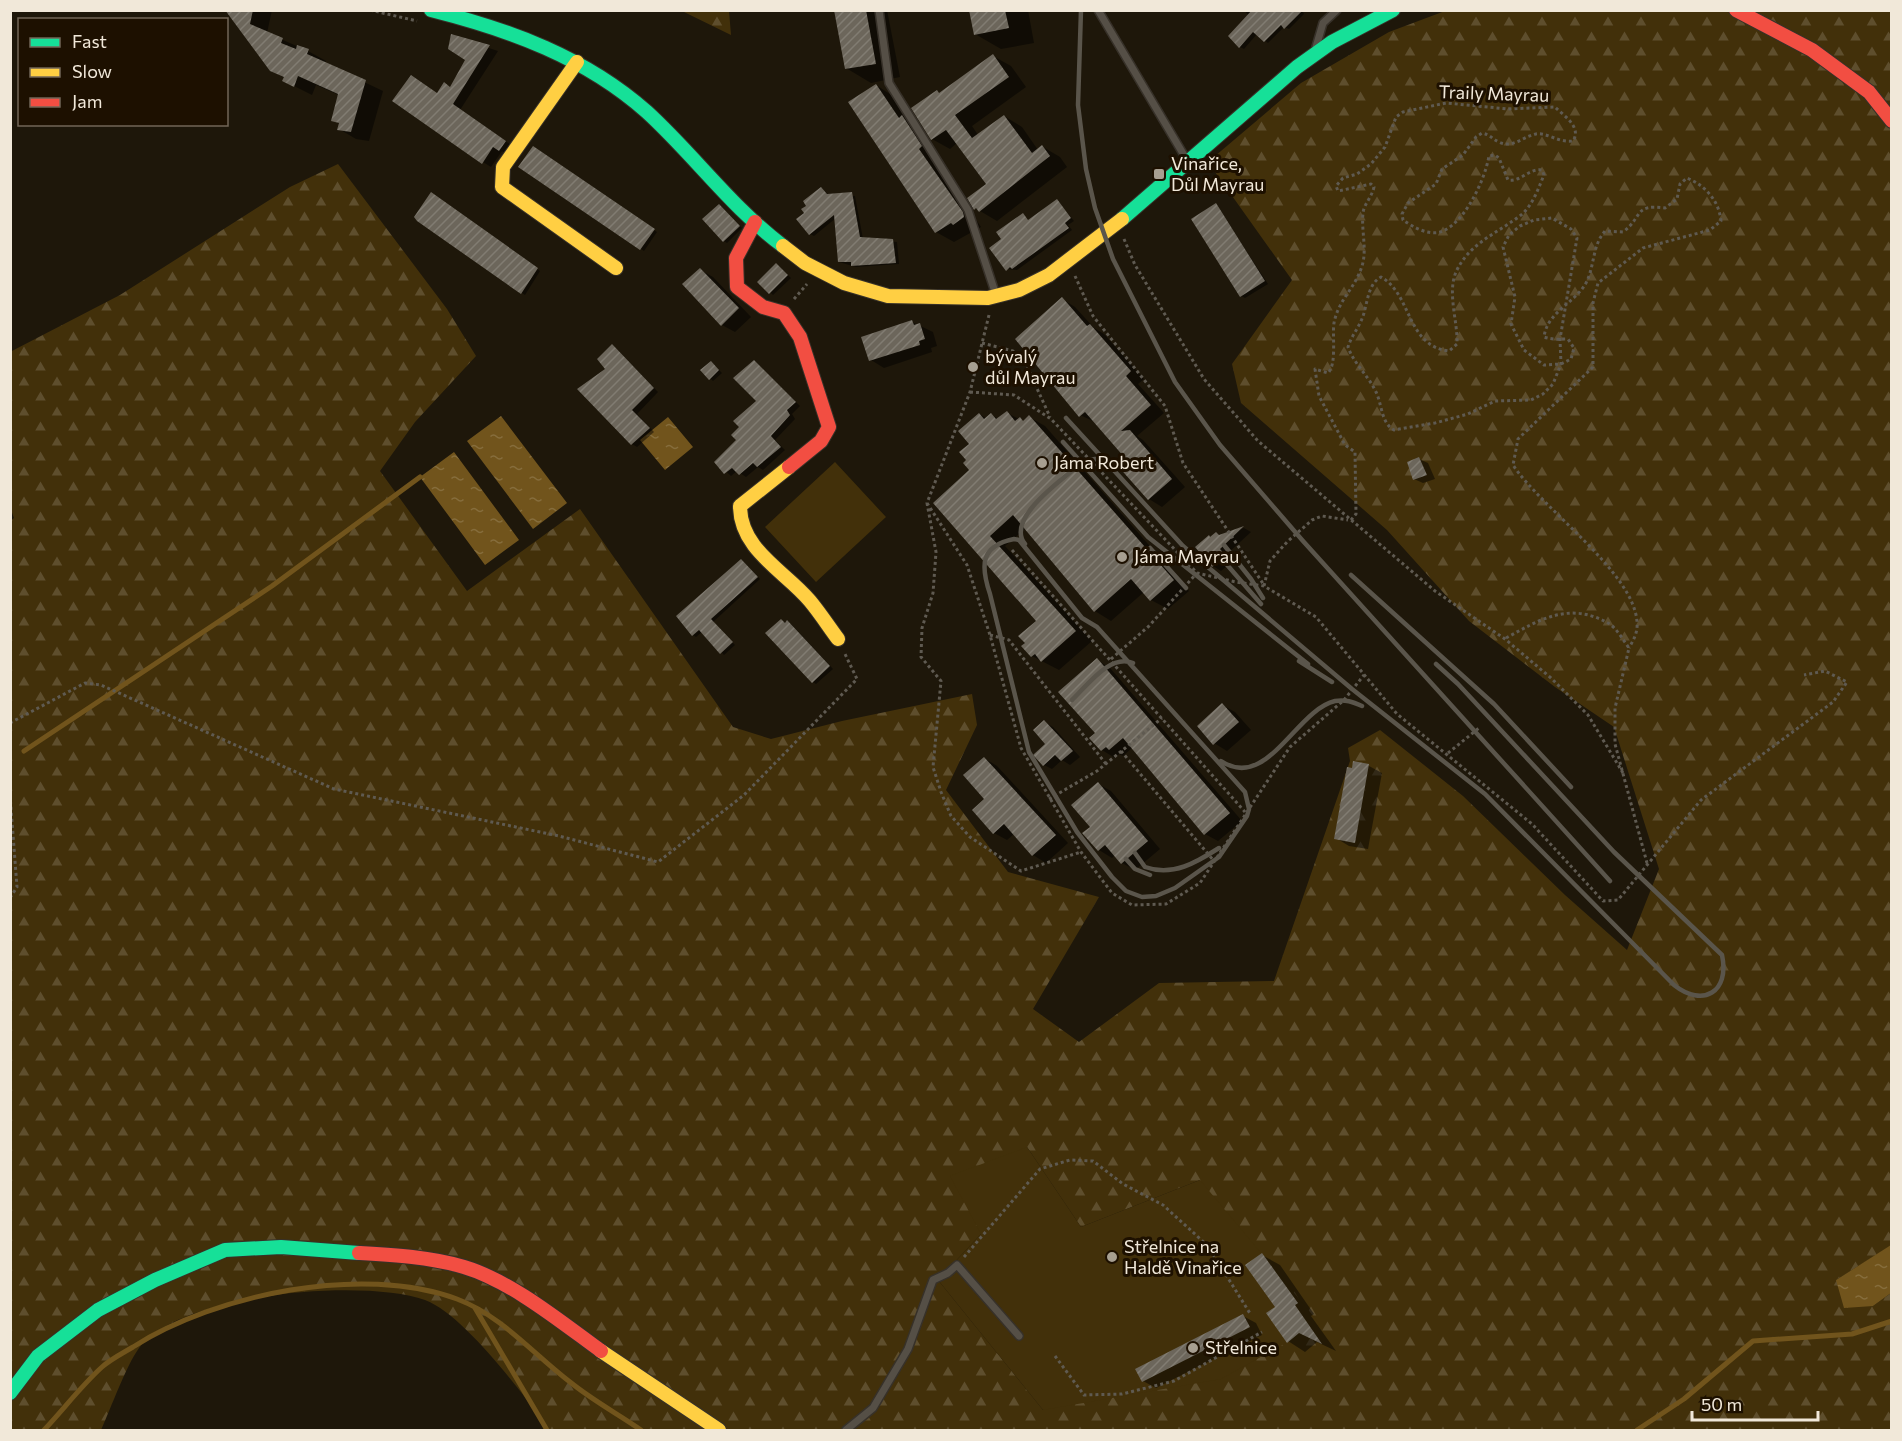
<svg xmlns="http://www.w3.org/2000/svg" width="1902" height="1441" font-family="Commissioner,sans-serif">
	<defs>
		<pattern id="forest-firs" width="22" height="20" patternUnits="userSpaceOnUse" patternTransform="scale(1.5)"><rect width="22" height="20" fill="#42300a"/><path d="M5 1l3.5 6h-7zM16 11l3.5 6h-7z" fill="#5e4e2d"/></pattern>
		<pattern id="water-ripples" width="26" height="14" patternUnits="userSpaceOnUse" patternTransform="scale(1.5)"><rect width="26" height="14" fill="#71541c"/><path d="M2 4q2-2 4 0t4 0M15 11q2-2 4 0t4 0" fill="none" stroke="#866d3c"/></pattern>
		<pattern id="building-hatch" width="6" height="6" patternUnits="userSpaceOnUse" patternTransform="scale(1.5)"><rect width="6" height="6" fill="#6c665b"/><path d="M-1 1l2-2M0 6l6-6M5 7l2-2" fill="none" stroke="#817c72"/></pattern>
	</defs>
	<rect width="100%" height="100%" fill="#1e170a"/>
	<!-- forest -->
	<path fill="url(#forest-firs)" fill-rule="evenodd" d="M 682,11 L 729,11 L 731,35 Z
		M 1445,11 L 1891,11 L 1892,1245 L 1836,1280 L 1873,1306 L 1891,1293 L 1891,1430 L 550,1430 C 524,1396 465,1315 425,1300 C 365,1278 179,1293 139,1348 C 126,1366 111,1408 101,1430 L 11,1430 L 10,521 L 14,518 L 10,507 L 10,352 L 120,295 L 290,187 L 338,164 L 447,309 L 476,356 L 415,422 L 380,471 L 467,591 L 580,509 L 733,727 L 771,739 L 842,721 L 972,694 L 977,725 L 946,790 L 1008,872 L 1099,897 L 1033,1009 L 1079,1042 L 1159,983 L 1274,981 L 1350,761 L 1348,748 L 1380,730 L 1463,796 L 1565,895 L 1627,950 L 1659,869 L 1614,727 L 1555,687 L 1469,621 L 1387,530 L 1241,403 L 1232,364 L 1292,280 L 1208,162 L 1301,83 L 1389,32 ZM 1027,1147 L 1081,1227 L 1200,1180 L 1043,1410 L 938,1280 L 981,1234 Z"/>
	<!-- pitch -->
	<path fill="#42300a" d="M 835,462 L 886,517 L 816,582 L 765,527 Z
		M 1027,1147 L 1081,1227 L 1200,1180 L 1320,1324 L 1221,1379 L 1043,1410 L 938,1280 L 981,1234 L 950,1176 Z"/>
	<!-- water -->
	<path fill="url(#water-ripples)" d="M 501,416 L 567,503 L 533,529 L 467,441 Z
		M 668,417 L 693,447 L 665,470 L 640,440 Z
		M 454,452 L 519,540 L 485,565 L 420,477 Z
		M 1891,1245 L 1891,1293 L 1873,1306 L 1844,1308 L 1836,1280 Z"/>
	<!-- shadow -->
	<path fill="#0007" d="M 227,10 L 272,10 L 267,33 L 308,51 L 326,61 L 324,63 L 383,91 L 369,141 L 356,139 L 339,129 L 340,124 L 333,120 L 339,95 L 316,85 L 312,95 L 284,81 L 285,78 L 271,69 Z
		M 835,10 L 887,10 L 900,77 L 871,83 L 846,68 Z
		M 970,10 L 1028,10 L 1034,43 L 1001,49 L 975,34 Z
		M 1244,10 L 1302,10 L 1304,14 L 1289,29 L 1284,27 L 1268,43 L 1257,34 L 1244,49 L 1240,47 L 1249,16 Z
		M 452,36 L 498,51 L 460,110 L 514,147 L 508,155 L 502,151 L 491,167 L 483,162 L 438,95 L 451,88 L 467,60 Z
		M 993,56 L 1011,66 L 1026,87 L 972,126 L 978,135 L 1004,116 L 1022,127 L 1038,150 L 1043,147 L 1060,157 L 1067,167 L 997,221 L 975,208 L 988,185 L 957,143 L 950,149 L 932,139 L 937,92 L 940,94 Z
		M 876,85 L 893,96 L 981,227 L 954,242 L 936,232 Z
		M 533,148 L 657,232 L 644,251 L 520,166 Z
		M 821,188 L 829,195 L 855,196 L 863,239 L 897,242 L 899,264 L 856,267 L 839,262 L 836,218 L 814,236 L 810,234 L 799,220 Z
		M 434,196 L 540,271 L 525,295 L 522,293 Z
		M 1057,201 L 1074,221 L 1068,225 L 1072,230 L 1017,270 L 1007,269 L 1003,240 L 1023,215 L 1029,221 Z
		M 1216,205 L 1268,284 L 1245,298 L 1241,296 Z
		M 719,206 L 742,228 L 727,243 L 724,241 Z
		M 777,265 L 791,278 L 773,295 L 770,292 Z
		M 700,270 L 713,277 L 751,317 L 735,332 L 722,325 Z
		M 1062,299 L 1075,307 L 1094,328 L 1104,334 L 1144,379 L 1138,384 L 1164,413 L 1137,436 L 1143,440 L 1185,487 L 1162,507 L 1149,499 L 1127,458 L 1095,422 L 1080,415 Z
		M 912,322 L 933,332 L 937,346 L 931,348 L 932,352 L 884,368 L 871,360 Z
		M 613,346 L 658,392 L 637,414 L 654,432 L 637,447 L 632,444 Z
		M 754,361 L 800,406 L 792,414 L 795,419 L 775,440 L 785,450 L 763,470 L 758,467 L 746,477 L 737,471 L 731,476 L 716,462 L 738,440 L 741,427 L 758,401 Z
		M 711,362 L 722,373 L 713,381 L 702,370 Z
		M 1007,413 L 1025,422 L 1029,417 L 1045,426 L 1189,591 L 1168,609 L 1151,600 L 1144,592 L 1111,621 L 1095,611 L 1026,528 L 1005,546 L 1092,641 L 1059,670 L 1032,656 L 1023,646 L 1038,621 L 935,503 L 971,470 L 968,460 L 980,414 L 987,419 L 991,415 L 999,419 Z
		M 1419,459 L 1428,463 L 1435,479 L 1423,483 L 1414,479 Z
		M 1244,528 L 1251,532 L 1227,554 L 1233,561 L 1221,571 L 1213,566 L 1197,547 L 1211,538 Z
		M 741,560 L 760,579 L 713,622 L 735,645 L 724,655 L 702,632 L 696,637 L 693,635 Z
		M 781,621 L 791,624 L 833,669 L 816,684 L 813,682 Z
		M 1097,660 L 1110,668 L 1242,821 L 1218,841 L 1205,834 L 1133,747 L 1123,756 L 1119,754 L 1115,758 L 1102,750 L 1092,738 L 1097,734 Z
		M 1222,705 L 1235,712 L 1251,730 L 1227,751 L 1214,743 Z
		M 1044,722 L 1053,727 L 1080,757 L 1070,765 L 1062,760 L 1052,769 L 1044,765 L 1047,744 Z
		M 984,758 L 997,766 L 1068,843 L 1046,863 L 1033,855 L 1014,834 L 1007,840 L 994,833 L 986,799 Z
		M 1354,763 L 1369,766 L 1382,773 L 1368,849 L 1349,846 L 1336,838 Z
		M 1098,784 L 1111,791 L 1160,849 L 1135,870 L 1122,863 L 1115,855 L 1112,858 L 1099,850 L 1092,827 Z
		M 1262,1255 L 1280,1265 L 1314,1314 L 1311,1316 L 1336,1351 L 1317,1342 L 1305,1352 L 1288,1341 Z
		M 1243,1316 L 1256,1323 L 1262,1335 L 1156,1388 L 1143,1381 Z"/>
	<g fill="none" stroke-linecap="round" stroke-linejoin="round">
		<!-- stream -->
		<path stroke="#71541c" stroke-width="5" d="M 24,751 L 272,586 L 420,477
			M 475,1308 L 547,1430
			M 44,1430 C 63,1410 81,1386 102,1367 C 111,1359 123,1353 133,1347 C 216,1294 362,1264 457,1299 C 502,1316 532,1353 570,1382 C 592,1400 618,1414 641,1430
			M 1637,1430 L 1684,1399 L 1753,1341 L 1852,1334 L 1892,1321"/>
	</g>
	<!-- building -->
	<path fill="url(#building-hatch)" d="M 225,10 L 253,10 L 250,24 L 283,38 L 281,43 L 296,49 L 297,45 L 309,49 L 307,54 L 366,80 L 351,132 L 337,130 L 339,123 L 331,121 L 338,94 L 298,76 L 294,87 L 282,81 L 284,77 L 270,71 Z
		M 834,10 L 866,10 L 876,64 L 845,69 Z
		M 969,10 L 1005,10 L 1009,28 L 974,35 Z
		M 1252,10 L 1303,10 L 1284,29 L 1281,25 L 1264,42 L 1253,32 L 1239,48 L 1228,36 Z
		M 451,34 L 490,45 L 453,104 L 506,141 L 499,151 L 493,147 L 482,164 L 392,101 L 411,75 L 437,93 L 444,82 L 450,87 L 465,60 L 448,49 Z
		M 993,54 L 1009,77 L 955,115 L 972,138 L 1004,115 L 1032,153 L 1042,145 L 1050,156 L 979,212 L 976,208 L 974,210 L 967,198 L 986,184 L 946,130 L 931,140 L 911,108 L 937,90 L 939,93 Z
		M 876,84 L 899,118 L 902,115 L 922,146 L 919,149 L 963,212 L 964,217 L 953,225 L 951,223 L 935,233 L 848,102 Z
		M 533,146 L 655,229 L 640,250 L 518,167 Z
		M 821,187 L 827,194 L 852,192 L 860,237 L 893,239 L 896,263 L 851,266 L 851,262 L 838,262 L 834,215 L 809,235 L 796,219 L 804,213 L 801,209 L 806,206 L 803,201 Z
		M 431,192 L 538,268 L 521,294 L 417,221 L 414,217 Z
		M 1057,199 L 1071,218 L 1065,223 L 1069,228 L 1012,269 L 1010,267 L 1006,271 L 989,248 L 1001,239 L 996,232 L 1023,213 L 1028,220 Z
		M 1216,203 L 1265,281 L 1240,297 L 1191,219 Z
		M 719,204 L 740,226 L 723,242 L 702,219 Z
		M 776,263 L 788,275 L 769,294 L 757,282 Z
		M 700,268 L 739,308 L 721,326 L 682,284 Z
		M 1062,297 L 1087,326 L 1090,324 L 1131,371 L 1126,376 L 1151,405 L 1121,431 L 1130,430 L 1172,479 L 1148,500 L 1117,465 L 1125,458 L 1085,412 L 1079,417 L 1015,339 Z
		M 912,320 L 914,325 L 920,323 L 925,339 L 919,341 L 920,345 L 869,361 L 861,337 Z
		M 612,344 L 654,388 L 632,410 L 650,428 L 631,445 L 577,389 L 605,369 L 597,359 Z
		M 754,360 L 796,402 L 787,410 L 790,415 L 771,436 L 781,447 L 757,467 L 753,463 L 739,475 L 732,468 L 724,474 L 714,462 L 736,440 L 731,435 L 739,427 L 733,421 L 756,401 L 733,378 Z
		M 711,361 L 719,370 L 709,380 L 700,370 Z
		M 1007,411 L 1015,421 L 1020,417 L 1023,421 L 1029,415 L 1174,580 L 1150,601 L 1131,579 L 1094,612 L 1013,515 L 990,536 L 1076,631 L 1041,662 L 1035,654 L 1031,657 L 1021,646 L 1025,643 L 1018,636 L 1036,621 L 933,503 L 969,470 L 963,463 L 966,460 L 959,452 L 969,444 L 958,431 L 979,413 L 984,419 L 991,413 L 996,419 Z
		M 1419,457 L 1427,475 L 1413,480 L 1407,462 Z
		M 1244,526 L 1220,549 L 1226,556 L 1212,567 L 1195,547 L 1209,535 L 1210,537 L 1216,532 L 1219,535 Z
		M 741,559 L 758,577 L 711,619 L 733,642 L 720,654 L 699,630 L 692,636 L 676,616 Z
		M 781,619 L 785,623 L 787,620 L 830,666 L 812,683 L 765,633 Z
		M 1097,658 L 1230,813 L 1204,835 L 1123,738 L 1109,750 L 1106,747 L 1101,751 L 1089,738 L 1095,733 L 1058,692 Z
		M 1222,703 L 1239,722 L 1213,745 L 1197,726 Z
		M 1044,720 L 1073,751 L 1061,761 L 1055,755 L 1043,766 L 1033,755 L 1045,744 L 1033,730 Z
		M 984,757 L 1056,835 L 1032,856 L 1004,824 L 993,834 L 972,810 L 984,799 L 963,775 Z
		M 1353,761 L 1369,764 L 1355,843 L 1334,839 L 1347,767 L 1352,768 Z
		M 1098,782 L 1148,841 L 1121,864 L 1105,845 L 1098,851 L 1082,833 L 1090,827 L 1071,805 Z
		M 1262,1253 L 1298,1303 L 1295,1305 L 1322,1344 L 1299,1333 L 1287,1343 L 1266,1313 L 1275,1307 L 1245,1265 Z
		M 1243,1314 L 1250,1327 L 1142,1382 L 1135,1369 Z"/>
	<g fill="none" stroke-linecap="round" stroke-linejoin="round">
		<!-- lane casing -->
		<g stroke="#373129" stroke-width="10">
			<path id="lane" d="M 879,10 L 889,83 L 968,210 L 996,295
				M 1098,10 L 1188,162
				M 1316,47 L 1323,23 L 1337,10
				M 846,1430 L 873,1408 L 908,1349 L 933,1280 L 948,1273 L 957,1265 L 1019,1336"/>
		</g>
		<!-- fast casing -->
		<g stroke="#373129" stroke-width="16">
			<path id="fast" d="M 431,10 C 510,30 585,57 647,112 C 694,155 732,208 783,246
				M 1122,219 L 1297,67 L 1332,42 L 1393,10
				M 10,1393 L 38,1356 L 98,1310 L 155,1280 L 225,1250 L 281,1247 L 359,1253"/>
		</g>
		<!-- slow casing -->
		<g stroke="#373129" stroke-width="16">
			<path id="slow" d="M 577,62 L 503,167 L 502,187 L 616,268
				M 783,246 L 805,263 L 844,283 L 888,296 L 988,298 L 1019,290 L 1049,275 L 1122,219
				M 789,467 L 740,506 C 740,550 785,571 810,601 C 820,613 829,627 838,639
				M 601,1351 L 719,1430"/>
		</g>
		<!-- jam casing -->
		<g stroke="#373129" stroke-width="16">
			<path id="jam" d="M 1736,10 L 1812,50 L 1869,92 L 1892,121
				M 755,222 L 736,258 L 737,287 L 763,307 L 784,313 L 800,337 L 829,427 L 821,441 L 789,467
				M 359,1253 C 394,1255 430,1257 464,1267 C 511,1281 561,1322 601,1351"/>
		</g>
		<!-- path -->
		<path stroke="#5f5a51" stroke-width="3" stroke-dasharray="3 3" stroke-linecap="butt" d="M 370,10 L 417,21
			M 1124,239 L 1135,265 L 1204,379 L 1258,441 L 1435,591 L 1505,639 L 1551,678 L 1588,715 L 1623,773
			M 1075,276 L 1093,316 L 1165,406 L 1183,463 L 1264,585
			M 794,299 L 807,284
			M 989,315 L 970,392 L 927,503 L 936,552 L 933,593 L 922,628 L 921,657 L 941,681 L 933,767 L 941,792 L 951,816 L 970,837 L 1021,871 L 1081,852
			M 982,343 L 1013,351 L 1025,362 L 1050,417
			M 970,392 L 1014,395 L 1051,419 L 1197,573 L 1236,582 L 1264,586 L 1316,617 L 1397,714 L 1532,824 L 1603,901 L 1618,900 L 1701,800 L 1833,702 L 1847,682 L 1825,671 L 1804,675
			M 927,503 L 967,565 L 990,635 L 1021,748 L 1081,852 L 1112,893 L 1132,905 L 1166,904 L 1200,883 L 1290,747 L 1344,700 L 1364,675
			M 1351,520 L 1356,514 L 1355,452 L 1345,445 L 1319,396 L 1315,369 L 1328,373 C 1337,364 1332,336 1334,323 C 1338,301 1354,289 1361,269 C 1368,251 1361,232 1363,213 C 1364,204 1372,197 1374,187 L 1371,184 L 1338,191 L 1336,186 L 1343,178 L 1357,174 L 1371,164 L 1385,147 L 1396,117 L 1403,112 L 1446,103 L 1508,109 L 1555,107 C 1564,116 1582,127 1573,141 C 1558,143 1547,132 1536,134 C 1524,136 1512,149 1499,142 C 1492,139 1491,135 1482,133 L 1476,137 L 1463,155 L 1442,169 L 1436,184 L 1408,203 L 1402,214 L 1403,220 C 1413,227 1430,237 1443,231 C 1466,221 1485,179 1489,156 L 1495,155 L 1499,158 L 1508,180 C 1521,182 1529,168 1542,170 L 1544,175 C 1538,189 1533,205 1521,215 C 1498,233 1469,243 1456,272 C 1447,293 1458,322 1457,344 L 1449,351 C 1406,346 1412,294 1381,277 C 1366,285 1368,307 1361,321 C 1357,330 1351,337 1348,347 C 1354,364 1368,375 1376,392 C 1382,404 1381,423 1394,430 L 1435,423 L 1468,414 L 1495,401 L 1531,400 L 1543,394 L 1553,384 L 1561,364 L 1560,339 L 1577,238 L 1571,229 L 1552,218 L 1534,220 L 1520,226 L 1509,235 L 1503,247 L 1515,297 L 1511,324 L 1524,350 L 1544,365 L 1561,364 L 1571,359 L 1574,348 L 1568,339 C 1559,339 1553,340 1544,337 C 1547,312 1575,303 1586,283 C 1595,265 1592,246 1605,231 L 1623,232 C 1644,216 1633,204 1665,208 L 1677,199 L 1680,184 L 1687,178 C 1706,186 1719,201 1721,221 L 1710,230 L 1643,248 L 1598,283 L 1593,303 L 1593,367 L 1518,439 L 1513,465 C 1542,509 1634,572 1637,622 C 1638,632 1634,639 1629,648
			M 1012,550 L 1245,812
			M 1264,586 L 1270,561 L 1287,542 L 1312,520 L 1322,516 L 1348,520
			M 990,635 L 1009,640 L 1106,764
			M 1506,638 C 1539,620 1569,601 1608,623 C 1616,627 1623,640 1629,648 L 1615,708 L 1615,744 L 1647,863
			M 1111,659 L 1149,626 L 1197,573
			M 10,723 L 85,683 L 101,685 L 334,789 L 559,836 L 658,862 L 744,795 L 857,679 L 845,654
			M 1121,751 L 1214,861
			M 1448,753 L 1479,728
			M 10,795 L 17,887 L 10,898
			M 1049,799 L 1097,771 L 1162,718
			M 964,1257 L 1040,1169 L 1070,1160 L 1093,1161 L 1123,1184 L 1163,1205 L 1208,1246 L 1251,1315
			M 1055,1356 L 1084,1395 L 1122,1394 L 1174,1381 L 1262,1332"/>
		<!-- lane -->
		<use href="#lane" stroke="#554f46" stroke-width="7"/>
		<!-- fast -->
		<use href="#fast" stroke="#16e098" stroke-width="14"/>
		<!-- slow -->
		<use href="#slow" stroke="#ffcf43" stroke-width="14"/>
		<!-- jam -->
		<use href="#jam" stroke="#f24e42" stroke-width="14"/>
		<!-- rail -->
		<path stroke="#5a554b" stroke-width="4.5" d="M 1081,10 L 1078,105 L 1086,169 L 1095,208 L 1113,259 L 1175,382 L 1220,445 L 1303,541 L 1610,881
			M 1066,418 L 1183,546 L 1352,689 L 1485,794 L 1674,985 C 1703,1008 1730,992 1722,955 L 1614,852 L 1458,684 L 1436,664
			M 1063,442 L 1148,537 L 1308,664
			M 1014,539 L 1019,540 L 1082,618 L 1097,627 L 1245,792 L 1249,809 L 1247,816 L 1219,857 L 1175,888 L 1156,896 L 1142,897 L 1126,891 L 1112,877 L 1077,832 L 1029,752 L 990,594 C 981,567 979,546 1014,539 Z
			M 1025,544 C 1004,518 1066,477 1084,461 L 1095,459 L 1106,462
			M 1224,545 L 1251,579 L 1263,598
			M 1150,548 L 1186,588
			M 1222,559 L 1261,604
			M 1351,575 L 1494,704 L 1571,787
			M 1299,661 L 1332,682
			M 1072,700 C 1087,686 1110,653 1133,663
			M 1221,761 C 1267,792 1296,710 1335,701 C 1345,699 1353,702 1362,706
			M 1135,853 L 1145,867 C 1173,877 1197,862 1219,848
			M 1126,859 L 1135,869 L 1150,875"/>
	</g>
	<!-- markers -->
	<g fill="#a79f91" stroke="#1d1000" stroke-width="2">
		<rect x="1153" y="168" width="12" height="12" rx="3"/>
		<circle cx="973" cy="367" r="6"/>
		<circle cx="1042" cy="463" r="6"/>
		<circle cx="1122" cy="557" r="6"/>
		<circle cx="1112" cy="1257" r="6"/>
		<circle cx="1193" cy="1348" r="6"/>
	</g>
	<g text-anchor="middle" stroke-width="6" stroke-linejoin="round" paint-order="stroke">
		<!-- street labels -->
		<g font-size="18" fill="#f1e8d9" stroke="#1d1000">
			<text transform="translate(1494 94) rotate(2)" y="6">Traily Mayrau</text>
		</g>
		<!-- poi labels -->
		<g font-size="18" fill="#f1e8d9" stroke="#1d1000" text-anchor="start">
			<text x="1171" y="170">Vinařice,<tspan x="1171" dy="21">Důl Mayrau</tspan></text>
			<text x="985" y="363">bývalý<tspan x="985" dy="21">důl Mayrau</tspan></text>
			<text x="1054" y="469">Jáma Robert</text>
			<text x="1134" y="563">Jáma Mayrau</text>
			<text x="1124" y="1253">Střelnice na<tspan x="1124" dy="21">Haldě Vinařice</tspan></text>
			<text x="1205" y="1354">Střelnice</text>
		</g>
	</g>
	<!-- border -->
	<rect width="1902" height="1441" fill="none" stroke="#f1e8d9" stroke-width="24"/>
	<!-- legend -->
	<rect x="18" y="18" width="210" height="108" fill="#1d1000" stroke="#726657" stroke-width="1.5"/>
	<rect x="30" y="38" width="30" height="9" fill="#16e098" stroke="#726657" stroke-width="1.5"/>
	<text x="72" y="48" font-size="18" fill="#f1e8d9">Fast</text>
	<rect x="30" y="68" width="30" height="9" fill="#ffcf43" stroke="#726657" stroke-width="1.5"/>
	<text x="72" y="78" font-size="18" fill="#f1e8d9">Slow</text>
	<rect x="30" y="98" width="30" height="9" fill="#f24e42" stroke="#726657" stroke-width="1.5"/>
	<text x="72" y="108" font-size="18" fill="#f1e8d9">Jam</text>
	<!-- scale -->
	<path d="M1692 1411v9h126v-9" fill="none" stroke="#f1e8d9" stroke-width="3"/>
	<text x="1701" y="1411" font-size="18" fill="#f1e8d9" stroke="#1d1000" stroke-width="4.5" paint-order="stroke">50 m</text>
</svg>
